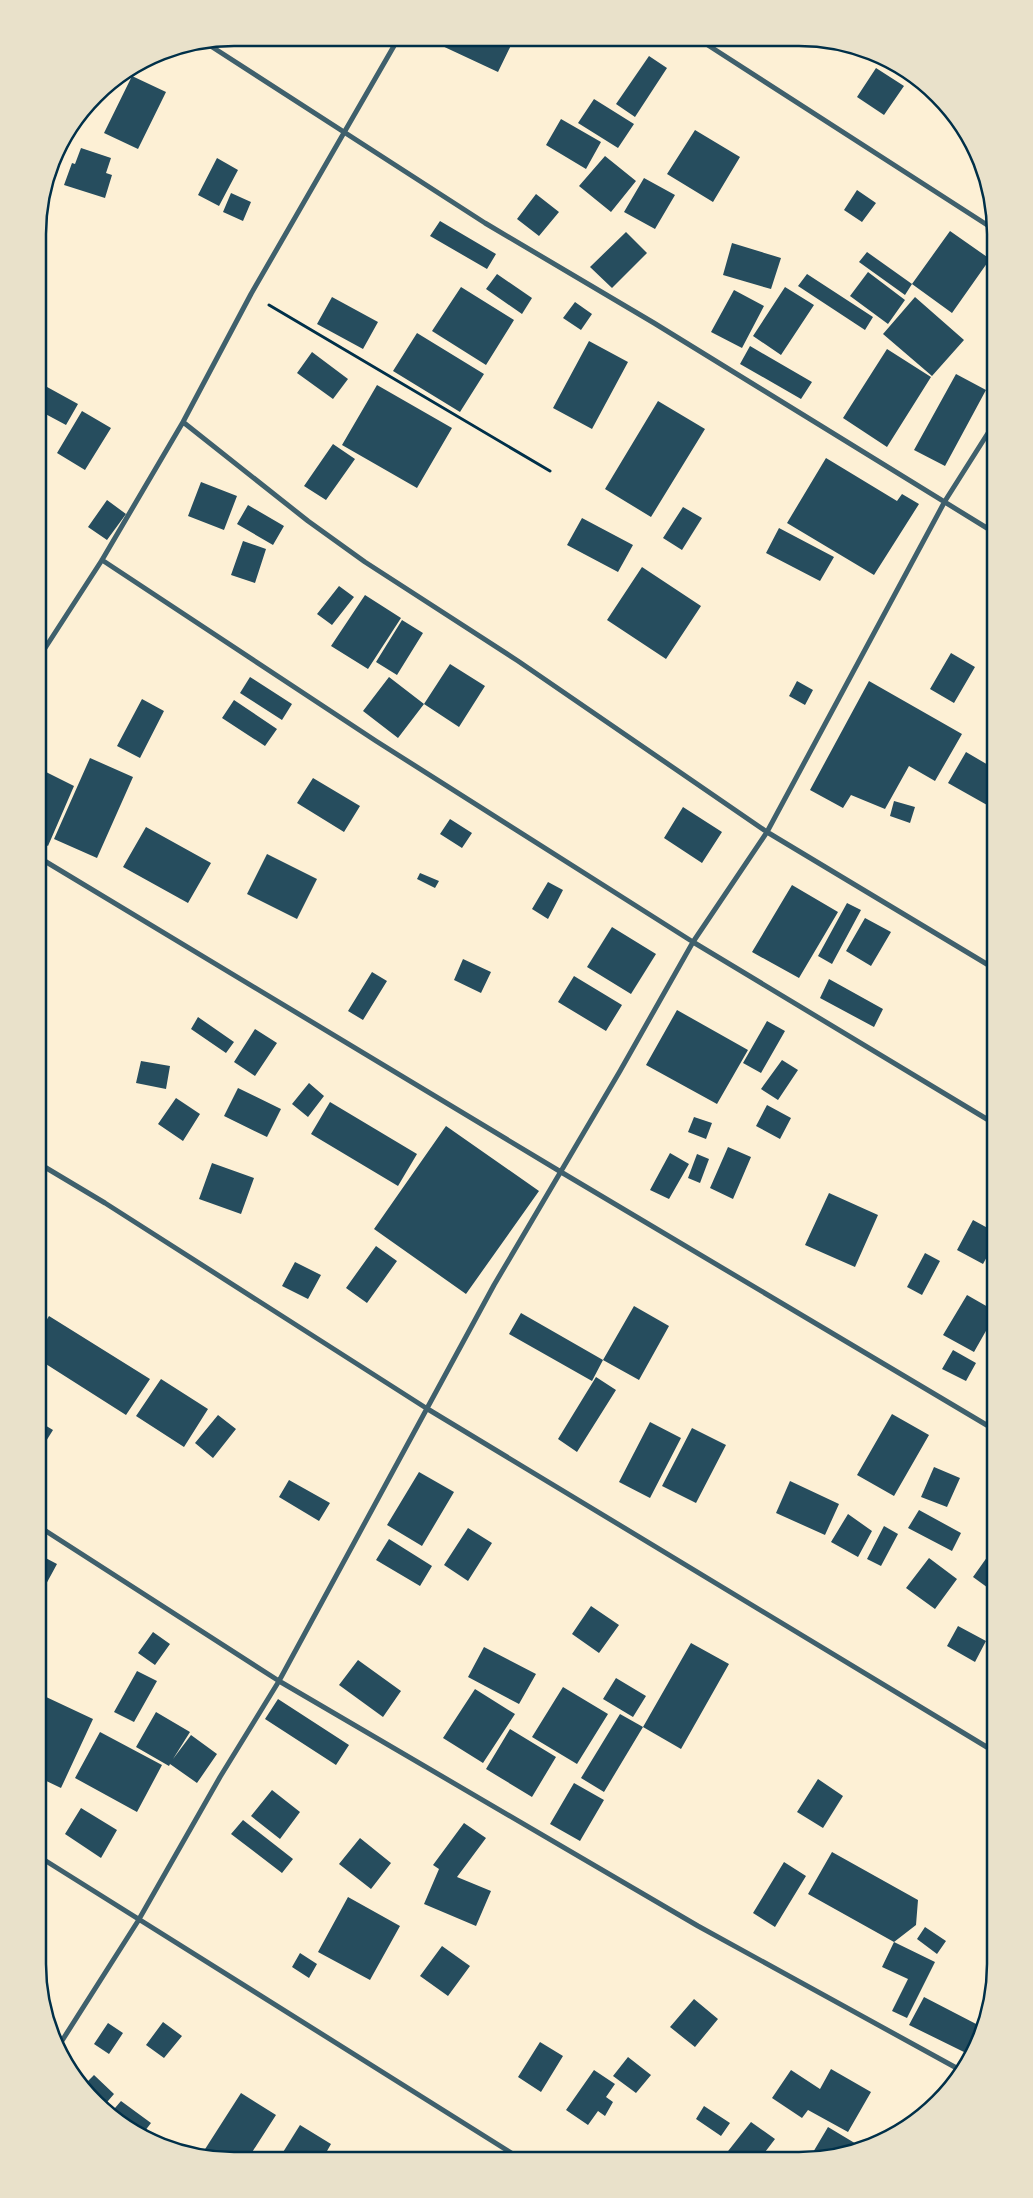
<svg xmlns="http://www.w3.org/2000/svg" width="1033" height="2198" font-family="'Roboto Condensed',sans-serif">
	<rect width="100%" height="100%" fill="#fdf0d5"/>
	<!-- building -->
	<path fill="#264d5e" d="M 441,39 L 514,39 L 498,72 L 438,44 Z
		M 649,56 L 667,68 L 635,117 L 616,104 Z
		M 876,68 L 904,86 L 884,115 L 857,97 Z
		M 132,76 L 166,92 L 138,149 L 104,133 Z
		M 594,99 L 634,124 L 618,148 L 578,123 Z
		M 561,119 L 601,142 L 586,169 L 546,145 Z
		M 695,130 L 740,157 L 713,202 L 667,174 Z
		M 81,148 L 111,158 L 106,173 L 112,175 L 105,198 L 64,185 L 72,163 L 75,164 Z
		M 605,156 L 636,181 L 611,212 L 579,186 Z
		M 217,158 L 238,170 L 219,206 L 198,195 Z
		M 644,178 L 675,195 L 655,229 L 624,212 Z
		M 857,190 L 876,203 L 862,222 L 844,210 Z
		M 231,193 L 251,202 L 243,221 L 223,212 Z
		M 536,194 L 559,212 L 539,236 L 517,219 Z
		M 440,221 L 496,254 L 487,269 L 430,236 Z
		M 950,231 L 990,259 L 952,313 L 912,284 Z
		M 626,232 L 647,253 L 612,288 L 590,267 Z
		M 732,243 L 781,258 L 771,289 L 723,275 Z
		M 867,252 L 912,284 L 905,295 L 859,262 Z
		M 868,272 L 905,300 L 888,324 L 850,296 Z
		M 497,274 L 532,298 L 522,314 L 486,289 Z
		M 807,274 L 873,317 L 865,330 L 798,286 Z
		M 461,287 L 514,320 L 486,365 L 432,331 Z
		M 785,287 L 814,305 L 781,355 L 753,336 Z
		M 734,290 L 764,306 L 742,348 L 711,332 Z
		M 332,297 L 378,322 L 363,349 L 317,324 Z
		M 915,297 L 964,340 L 932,376 L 883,334 Z
		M 575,302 L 592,314 L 581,330 L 563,318 Z
		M 417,333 L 484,374 L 460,412 L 393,371 Z
		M 589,341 L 628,362 L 592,429 L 553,408 Z
		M 750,346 L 812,382 L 801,399 L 740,364 Z
		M 887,349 L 931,377 L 887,447 L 843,418 Z
		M 312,352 L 348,379 L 333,399 L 297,373 Z
		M 956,374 L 986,390 L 945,466 L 914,450 Z
		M 38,382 L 78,404 L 66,425 L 38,410 Z
		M 377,385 L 452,428 L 417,488 L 342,445 Z
		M 658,401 L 705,429 L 651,517 L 605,489 Z
		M 82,411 L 111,428 L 85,470 L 57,453 Z
		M 333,444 L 355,459 L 326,500 L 304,486 Z
		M 826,458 L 897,501 L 902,494 L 919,504 L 874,575 L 787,523 Z
		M 201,482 L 237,496 L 224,530 L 188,516 Z
		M 107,500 L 126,514 L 107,540 L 88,527 Z
		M 248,505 L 284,526 L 273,545 L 237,524 Z
		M 683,507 L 702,518 L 682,550 L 663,538 Z
		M 582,518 L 633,545 L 618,572 L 567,545 Z
		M 779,528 L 834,557 L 820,581 L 766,553 Z
		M 243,541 L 266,549 L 255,583 L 231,575 Z
		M 642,567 L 701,606 L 666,659 L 607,620 Z
		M 339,586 L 354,597 L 332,625 L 317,614 Z
		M 365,595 L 401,618 L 368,669 L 331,646 Z
		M 402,620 L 423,633 L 397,675 L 376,662 Z
		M 951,653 L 975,667 L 954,703 L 930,689 Z
		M 450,664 L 485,686 L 459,727 L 424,704 Z
		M 250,677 L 292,704 L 282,720 L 240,693 Z
		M 389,677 L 424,704 L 398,738 L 363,711 Z
		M 797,681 L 813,690 L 805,705 L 789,696 Z
		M 869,681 L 962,734 L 935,781 L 909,766 L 885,809 L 851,795 L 843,808 L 810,790 Z
		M 142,699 L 164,711 L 140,758 L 117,746 Z
		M 234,700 L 277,729 L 265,746 L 222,718 Z
		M 966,752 L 995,769 L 995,790 L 987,805 L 948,783 Z
		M 90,758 L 133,777 L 97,858 L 54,839 Z
		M 38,768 L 74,786 L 48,846 L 38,841 Z
		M 313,778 L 360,806 L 344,832 L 297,803 Z
		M 894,801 L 915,807 L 910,823 L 890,816 Z
		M 683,807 L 722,832 L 702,863 L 664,838 Z
		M 450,819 L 472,833 L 462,848 L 440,834 Z
		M 146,827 L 211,863 L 188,903 L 123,867 Z
		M 267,854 L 317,879 L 297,919 L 247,894 Z
		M 420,873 L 439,881 L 435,888 L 417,879 Z
		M 548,882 L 563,890 L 548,919 L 532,909 Z
		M 792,885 L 838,912 L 799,978 L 752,952 Z
		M 847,903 L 861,910 L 832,964 L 818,956 Z
		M 865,918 L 891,932 L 871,966 L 846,951 Z
		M 612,927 L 656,954 L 631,994 L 587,967 Z
		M 463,959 L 491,972 L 481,993 L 454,980 Z
		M 372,972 L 387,981 L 363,1020 L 348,1011 Z
		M 574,976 L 622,1005 L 606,1031 L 558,1002 Z
		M 829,979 L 883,1009 L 874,1027 L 820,998 Z
		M 677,1010 L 748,1050 L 717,1104 L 646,1065 Z
		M 198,1017 L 234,1042 L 226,1053 L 191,1029 Z
		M 767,1021 L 785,1031 L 761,1073 L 743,1063 Z
		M 255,1029 L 277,1043 L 255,1076 L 234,1062 Z
		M 782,1060 L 798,1070 L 778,1100 L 761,1089 Z
		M 141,1061 L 170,1066 L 166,1089 L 136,1083 Z
		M 309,1083 L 324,1096 L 308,1117 L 292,1104 Z
		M 238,1088 L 281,1109 L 267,1137 L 224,1116 Z
		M 176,1098 L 200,1114 L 183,1141 L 158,1124 Z
		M 330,1102 L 417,1154 L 398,1186 L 311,1134 Z
		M 767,1105 L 791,1118 L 780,1139 L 756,1126 Z
		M 694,1117 L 712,1123 L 706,1139 L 688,1132 Z
		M 446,1126 L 539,1191 L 466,1294 L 374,1229 Z
		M 728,1147 L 751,1157 L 733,1199 L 710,1188 Z
		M 670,1153 L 689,1164 L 669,1199 L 650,1190 Z
		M 697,1154 L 709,1159 L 700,1183 L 688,1178 Z
		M 212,1163 L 254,1178 L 241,1214 L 199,1199 Z
		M 829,1193 L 878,1215 L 855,1267 L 805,1245 Z
		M 973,1220 L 995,1232 L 995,1242 L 983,1264 L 957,1250 Z
		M 376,1246 L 397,1261 L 367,1303 L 346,1288 Z
		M 925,1253 L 940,1261 L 922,1295 L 907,1287 Z
		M 295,1262 L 321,1275 L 308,1299 L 282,1286 Z
		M 967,1295 L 995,1311 L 995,1315 L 974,1352 L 943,1335 Z
		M 634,1306 L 669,1326 L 639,1380 L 603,1360 Z
		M 521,1313 L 603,1360 L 592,1381 L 509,1334 Z
		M 49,1316 L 150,1379 L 126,1415 L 38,1359 L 38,1334 Z
		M 953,1350 L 976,1363 L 966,1381 L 942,1369 Z
		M 596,1377 L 616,1390 L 577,1452 L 558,1439 Z
		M 161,1379 L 208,1409 L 184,1447 L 136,1416 Z
		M 892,1414 L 929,1435 L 894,1496 L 857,1475 Z
		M 218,1415 L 236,1429 L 213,1458 L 195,1443 Z
		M 38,1421 L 53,1430 L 38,1454 Z
		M 650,1422 L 681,1438 L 650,1498 L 619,1482 Z
		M 692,1428 L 726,1445 L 696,1503 L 662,1486 Z
		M 934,1467 L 960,1478 L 947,1507 L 921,1497 Z
		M 419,1472 L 454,1492 L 422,1546 L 387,1525 Z
		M 289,1480 L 330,1503 L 319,1521 L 279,1497 Z
		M 790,1481 L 839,1504 L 825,1535 L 776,1513 Z
		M 919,1510 L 961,1533 L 952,1551 L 908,1528 Z
		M 848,1514 L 872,1531 L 858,1557 L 831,1542 Z
		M 884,1526 L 898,1534 L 881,1566 L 867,1559 Z
		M 468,1528 L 492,1543 L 468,1581 L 444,1565 Z
		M 389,1539 L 432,1566 L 420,1586 L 376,1560 Z
		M 995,1546 L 995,1593 L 973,1577 Z
		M 38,1554 L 57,1564 L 38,1599 Z
		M 929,1558 L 957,1579 L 935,1609 L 906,1588 Z
		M 591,1606 L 619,1625 L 599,1653 L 572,1634 Z
		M 958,1626 L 986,1641 L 975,1662 L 947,1646 Z
		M 153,1632 L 170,1644 L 155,1665 L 138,1653 Z
		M 691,1643 L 729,1664 L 681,1749 L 643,1727 Z
		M 484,1647 L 536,1674 L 519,1704 L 468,1677 Z
		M 358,1660 L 401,1691 L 383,1717 L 339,1685 Z
		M 137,1671 L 157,1681 L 134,1722 L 114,1712 Z
		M 616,1678 L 646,1696 L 633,1717 L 603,1699 Z
		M 563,1687 L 608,1714 L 577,1764 L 532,1737 Z
		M 475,1689 L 515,1714 L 483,1763 L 443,1738 Z
		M 44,1696 L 93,1719 L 61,1788 L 38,1777 L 38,1710 Z
		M 278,1699 L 349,1745 L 336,1765 L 265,1719 Z
		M 156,1712 L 190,1732 L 173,1759 L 191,1735 L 217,1754 L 197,1783 L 170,1764 L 169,1766 L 136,1747 Z
		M 620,1714 L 643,1727 L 604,1792 L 581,1778 Z
		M 510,1729 L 556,1757 L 532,1797 L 486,1769 Z
		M 100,1732 L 162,1765 L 137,1812 L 75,1778 Z
		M 818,1779 L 843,1796 L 823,1828 L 797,1812 Z
		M 574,1783 L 604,1800 L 580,1841 L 550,1824 Z
		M 272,1790 L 300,1812 L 280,1839 L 251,1816 Z
		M 81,1808 L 117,1830 L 101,1858 L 65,1834 Z
		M 243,1820 L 293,1859 L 282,1873 L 231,1834 Z
		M 464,1823 L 486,1838 L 457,1877 L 491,1891 L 476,1926 L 424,1904 L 439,1869 L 433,1865 Z
		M 360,1838 L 391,1863 L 371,1889 L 339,1864 Z
		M 832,1852 L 918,1900 L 916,1925 L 894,1942 L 808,1894 Z
		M 784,1862 L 806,1876 L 775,1927 L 753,1913 Z
		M 348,1897 L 400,1926 L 370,1980 L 318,1952 Z
		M 925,1927 L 946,1941 L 937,1954 L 917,1939 Z
		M 894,1942 L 935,1962 L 907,2018 L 892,2011 L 908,1979 L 882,1967 Z
		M 442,1946 L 470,1966 L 448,1996 L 420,1976 Z
		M 300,1953 L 317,1964 L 309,1978 L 292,1967 Z
		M 924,1997 L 980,2026 L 966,2053 L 909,2025 Z
		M 694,1999 L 718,2019 L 695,2047 L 670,2027 Z
		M 163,2022 L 182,2036 L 164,2058 L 146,2045 Z
		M 108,2023 L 123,2033 L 109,2054 L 94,2044 Z
		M 540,2042 L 563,2056 L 541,2092 L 518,2077 Z
		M 628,2057 L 651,2075 L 636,2093 L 613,2076 Z
		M 831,2069 L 871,2092 L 848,2132 L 808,2110 L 802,2118 L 772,2098 L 791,2070 L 820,2089 Z
		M 594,2070 L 615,2084 L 606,2097 L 613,2102 L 605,2116 L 598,2111 L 588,2125 L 566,2110 Z
		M 94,2075 L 114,2094 L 102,2108 L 83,2086 Z
		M 241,2093 L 276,2115 L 249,2157 L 200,2157 Z
		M 121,2101 L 151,2123 L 141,2136 L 109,2115 Z
		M 704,2106 L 730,2123 L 721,2136 L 696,2119 Z
		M 751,2122 L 775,2139 L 759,2160 L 721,2160 Z
		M 300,2125 L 331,2144 L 323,2158 L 280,2157 Z
		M 828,2127 L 863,2148 L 850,2154 L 819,2158 L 812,2154 Z"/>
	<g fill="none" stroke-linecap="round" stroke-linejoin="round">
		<!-- path -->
		<path stroke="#003049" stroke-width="3" d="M 269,305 L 550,471"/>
		<!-- minor -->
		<path stroke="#3f606c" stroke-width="5" d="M 700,40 L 995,230
			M 206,43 L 485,223 L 654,323 L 995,533
			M 183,422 L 308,521 L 365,562 L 518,661 L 767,832 L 995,969
			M 102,560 L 376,741 L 693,942 L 995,1124
			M 38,659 L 102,560 L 183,422 L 251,294 L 398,39
			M 38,857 L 561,1172 L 995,1430
			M 38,1163 L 105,1203 L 426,1408 L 995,1752
			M 38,1526 L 279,1681 L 698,1926 L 962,2071
			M 38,1856 L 521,2159
			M 58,2047 L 138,1921 L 220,1777 L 279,1681 L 494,1285 L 620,1071 L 693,942 L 767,832 L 945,501 L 995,422"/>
	</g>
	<!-- crop -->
	<path d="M0 0H1033V2198H0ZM234 46H799A188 188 0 0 1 987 234V1964A188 188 0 0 1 799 2152H234A188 188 0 0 1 46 1964V234A188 188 0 0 1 234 46Z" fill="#e9e1ca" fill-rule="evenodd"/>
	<path fill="none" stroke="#003049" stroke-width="2.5" d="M234 46H799A188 188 0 0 1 987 234V1964A188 188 0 0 1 799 2152H234A188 188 0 0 1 46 1964V234A188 188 0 0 1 234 46Z"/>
</svg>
